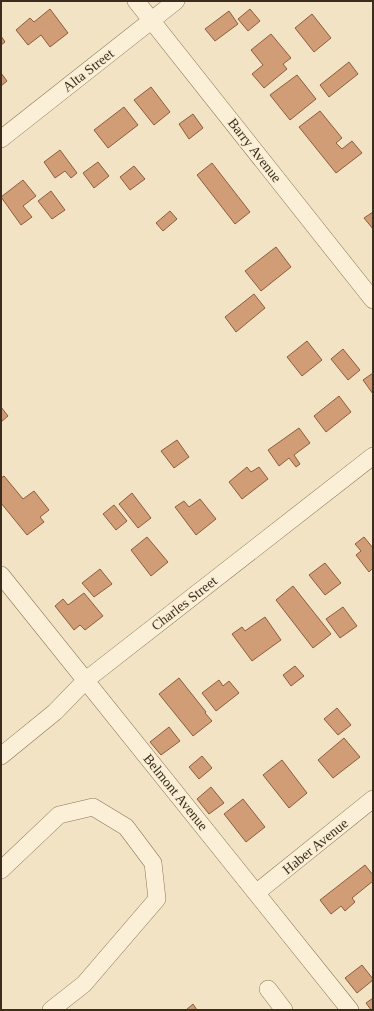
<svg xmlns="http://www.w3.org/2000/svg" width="374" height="1011" font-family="'Times New Roman',serif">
	<rect width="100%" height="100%" fill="#f1e3c3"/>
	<!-- building -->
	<path fill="#d19d77" stroke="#8d5d3d" d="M 50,9 L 68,33 L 50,47 L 41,35 L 28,45 L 16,30 L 30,18 L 34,22 Z
		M 250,9 L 260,21 L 248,31 L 238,19 Z
		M 229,11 L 238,24 L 215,41 L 205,29 Z
		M 312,14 L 331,38 L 314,52 L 295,28 Z
		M 271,34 L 291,58 L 283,64 L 287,69 L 264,88 L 252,74 L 263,65 L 251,50 Z
		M 1,36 L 5,42 L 1,45 Z
		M 349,62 L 358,74 L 329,97 L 320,85 Z
		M 1,73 L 7,81 L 1,86 Z
		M 297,75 L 316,99 L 290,120 L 270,95 Z
		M 151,87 L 170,112 L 154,125 L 134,100 Z
		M 124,107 L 138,125 L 108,148 L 94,130 Z
		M 320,111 L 342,138 L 336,143 L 342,149 L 352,141 L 362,153 L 336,173 L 299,127 Z
		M 193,114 L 203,128 L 189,139 L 179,124 Z
		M 60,150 L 77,173 L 71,178 L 65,171 L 55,178 L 44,162 Z
		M 98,162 L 109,176 L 94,188 L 83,173 Z
		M 212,163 L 250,212 L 235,224 L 197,175 Z
		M 134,166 L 145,179 L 130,190 L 120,177 Z
		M 23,180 L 36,196 L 23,206 L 32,217 L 21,225 L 1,197 Z
		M 51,191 L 65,210 L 52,219 L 38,201 Z
		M 170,211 L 177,219 L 163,231 L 156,223 Z
		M 373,212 L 373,229 L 364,218 Z
		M 276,247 L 291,267 L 261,291 L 245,271 Z
		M 254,294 L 265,308 L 236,332 L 225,317 Z
		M 307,341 L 322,360 L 302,376 L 287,357 Z
		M 343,349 L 360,370 L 348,380 L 331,359 Z
		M 373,373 L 373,394 L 363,380 Z
		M 339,396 L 351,412 L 326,432 L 314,416 Z
		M 1,407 L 8,416 L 1,422 Z
		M 299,428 L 310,443 L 294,455 L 300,464 L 296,467 L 289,458 L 279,466 L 268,450 Z
		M 177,440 L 189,457 L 174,468 L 161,451 Z
		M 247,467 L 251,472 L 259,467 L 268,479 L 242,499 L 229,482 Z
		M 4,476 L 23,499 L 34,491 L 49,510 L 40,517 L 44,522 L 27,535 L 1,503 L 1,478 Z
		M 132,493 L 151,518 L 138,528 L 119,504 Z
		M 200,499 L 216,519 L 196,535 L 175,507 L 184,501 L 189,507 Z
		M 114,505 L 127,521 L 116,530 L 103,514 Z
		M 147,537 L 168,562 L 151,576 L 131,550 Z
		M 364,537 L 373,548 L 373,568 L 369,572 L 356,555 L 361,551 L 355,544 Z
		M 325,563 L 341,583 L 325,595 L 309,575 Z
		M 100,569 L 112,584 L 94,597 L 82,583 Z
		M 293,586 L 331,634 L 313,648 L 276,600 Z
		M 84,593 L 103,616 L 85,630 L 80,625 L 74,630 L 55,606 L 63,599 L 68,605 Z
		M 343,607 L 357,626 L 340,638 L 326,619 Z
		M 265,617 L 281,640 L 252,661 L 232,634 L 242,627 L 245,631 Z
		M 295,666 L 304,676 L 291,686 L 283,675 Z
		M 179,678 L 206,712 L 205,713 L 212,721 L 193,736 L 159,694 Z
		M 219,680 L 223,686 L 229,681 L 239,693 L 216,711 L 202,693 Z
		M 337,708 L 351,725 L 338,735 L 324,719 Z
		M 169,727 L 180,741 L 161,755 L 150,742 Z
		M 344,738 L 360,757 L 333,778 L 318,760 Z
		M 202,756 L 212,768 L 199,779 L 189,767 Z
		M 282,760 L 307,793 L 289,808 L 263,775 Z
		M 211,787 L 224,803 L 209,814 L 197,799 Z
		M 243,799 L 265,827 L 246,842 L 224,814 Z
		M 365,865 L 373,875 L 373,881 L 352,898 L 355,902 L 345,911 L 341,906 L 331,914 L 320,900 Z
		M 362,965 L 373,979 L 373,980 L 357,993 L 345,978 Z
		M 373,998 L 373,1010 L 371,1010 L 366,1003 Z
		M 193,1004 L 197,1010 L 186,1010 Z"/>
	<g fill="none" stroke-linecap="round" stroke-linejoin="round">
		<!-- minor casing -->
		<g stroke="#8c7459" stroke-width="18">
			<path id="minor" d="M 136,1 L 373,300
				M 1,139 L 176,1
				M 1,575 L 350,1010
				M 1,756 L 55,712 L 86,680 L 373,456
				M 1,870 L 59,815 L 93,807 L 126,827 L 153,863 L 157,899 L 84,984 L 51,1010
				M 256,893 L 373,799
				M 268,989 L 284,1010"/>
		</g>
		<!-- minor -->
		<use href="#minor" stroke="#fbf0d7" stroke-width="17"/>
	</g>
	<g text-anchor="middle" stroke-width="3" stroke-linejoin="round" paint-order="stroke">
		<!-- street labels -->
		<g font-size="14" fill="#3b2c1d" stroke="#f8edd3">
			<text transform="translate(88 70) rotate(-38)" y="5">Alta Street</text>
			<text transform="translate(255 150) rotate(52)" y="5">Barry Avenue</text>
			<text transform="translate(184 603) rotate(-38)" y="5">Charles Street</text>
			<text transform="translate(176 792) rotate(51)" y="5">Belmont Avenue</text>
			<text transform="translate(315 846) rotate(-39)" y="5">Haber Avenue</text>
		</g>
	</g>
	<!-- border -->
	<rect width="374" height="1011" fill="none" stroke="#3b2c1d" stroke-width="4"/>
</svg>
